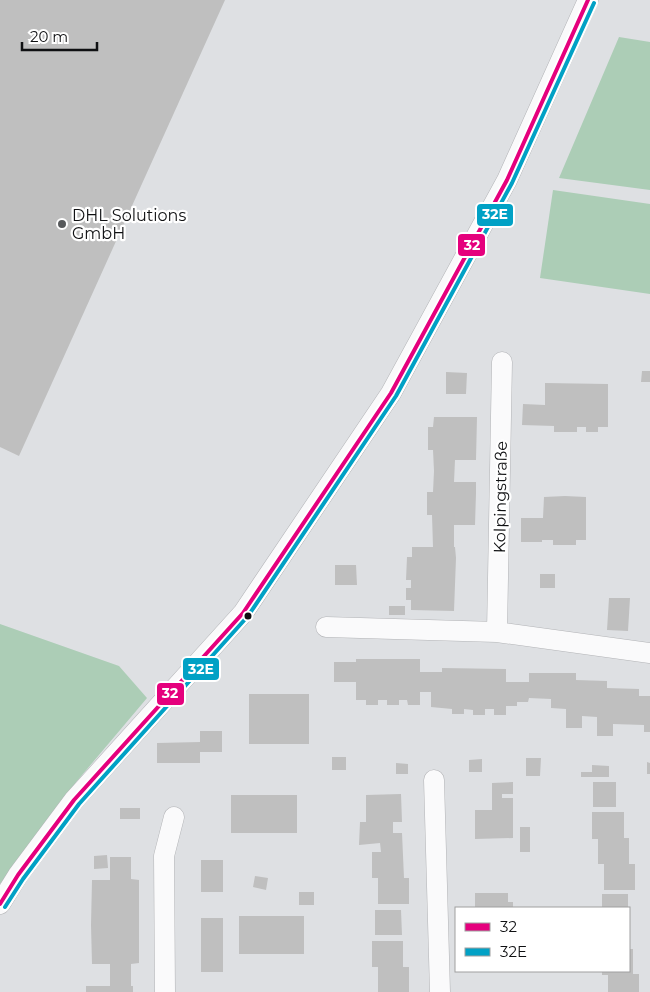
<svg xmlns="http://www.w3.org/2000/svg" width="650" height="992" font-family="Montserrat,sans-serif">
	<rect width="100%" height="100%" fill="#dee0e3"/>
	<!-- green -->
	<path fill="#accdb6" d="M 619,37 L 650,42 L 650,190 L 559,178 Z
		M 553,190 L 650,204 L 650,294 L 540,278 Z
		M 0,624 L 119,666 L 147,698 L 77,781 L 0,884 Z"/>
	<!-- building -->
	<path fill="#bfbfbf" d="M 0,0 L 225,0 L 19,456 L 0,447 Z
		M 642,371 L 650,371 L 650,382 L 641,382 Z
		M 446,372 L 467,373 L 466,394 L 446,394 Z
		M 545,383 L 608,384 L 608,427 L 598,427 L 598,432 L 586,432 L 586,427 L 577,427 L 577,432 L 554,432 L 554,426 L 522,425 L 523,404 L 545,405 Z
		M 434,417 L 477,417 L 476,460 L 455,460 L 454,482 L 476,482 L 476,493 L 475,525 L 454,525 L 454,547 L 455,547 L 456,558 L 454,611 L 411,610 L 411,600 L 406,600 L 406,588 L 411,588 L 411,580 L 406,580 L 407,557 L 412,557 L 412,547 L 433,547 L 432,515 L 427,515 L 427,492 L 433,492 L 434,471 L 433,450 L 428,450 L 428,427 L 433,427 Z
		M 565,496 L 586,497 L 586,540 L 576,540 L 576,545 L 553,545 L 553,540 L 542,540 L 542,542 L 521,542 L 521,518 L 543,518 L 544,497 Z
		M 335,565 L 356,565 L 357,585 L 335,585 Z
		M 540,574 L 555,574 L 555,588 L 540,588 Z
		M 609,598 L 630,598 L 628,631 L 607,630 Z
		M 389,606 L 405,606 L 405,615 L 389,615 Z
		M 356,659 L 420,659 L 420,672 L 442,672 L 442,668 L 506,669 L 506,682 L 529,682 L 529,673 L 576,673 L 576,680 L 607,681 L 607,688 L 639,689 L 639,696 L 650,696 L 650,732 L 644,732 L 644,725 L 613,724 L 613,736 L 597,736 L 597,717 L 582,716 L 582,728 L 566,728 L 566,709 L 551,708 L 551,699 L 529,698 L 528,702 L 517,702 L 517,706 L 506,706 L 506,715 L 494,715 L 494,709 L 485,709 L 485,715 L 473,715 L 473,710 L 464,709 L 464,714 L 452,714 L 452,709 L 431,707 L 431,692 L 420,692 L 420,705 L 408,705 L 407,700 L 399,700 L 399,705 L 387,705 L 387,700 L 378,700 L 378,705 L 366,705 L 366,700 L 356,700 L 356,682 L 334,682 L 334,662 L 356,662 Z
		M 249,694 L 309,694 L 309,744 L 249,744 Z
		M 200,731 L 222,731 L 222,752 L 200,752 L 200,763 L 157,763 L 157,743 L 200,742 Z
		M 332,757 L 346,757 L 346,770 L 332,770 Z
		M 526,758 L 541,758 L 540,776 L 526,776 Z
		M 482,759 L 482,772 L 469,772 L 469,760 Z
		M 647,762 L 650,763 L 650,774 L 647,774 Z
		M 396,763 L 408,764 L 408,774 L 396,774 Z
		M 592,765 L 609,766 L 609,777 L 581,777 L 581,772 L 592,772 Z
		M 513,782 L 513,794 L 502,794 L 502,798 L 513,798 L 513,838 L 475,839 L 475,810 L 492,810 L 492,783 Z
		M 593,782 L 616,782 L 616,807 L 593,807 Z
		M 401,794 L 402,822 L 393,822 L 393,833 L 402,833 L 404,878 L 409,878 L 409,904 L 378,904 L 378,878 L 372,878 L 372,852 L 381,852 L 380,843 L 359,845 L 360,822 L 366,822 L 366,795 Z
		M 231,795 L 297,795 L 297,833 L 231,833 Z
		M 120,808 L 140,808 L 140,819 L 120,819 Z
		M 592,812 L 624,812 L 624,838 L 629,838 L 629,864 L 635,864 L 635,890 L 604,890 L 604,864 L 598,864 L 598,839 L 592,839 Z
		M 520,827 L 530,827 L 530,852 L 520,852 Z
		M 107,855 L 108,868 L 94,869 L 94,856 Z
		M 110,857 L 131,857 L 131,879 L 139,880 L 139,963 L 131,964 L 131,986 L 133,986 L 133,992 L 86,992 L 86,986 L 110,986 L 110,964 L 92,964 L 91,925 L 92,880 L 110,880 Z
		M 201,860 L 223,860 L 223,892 L 201,892 Z
		M 255,876 L 268,878 L 266,890 L 253,887 Z
		M 299,892 L 314,892 L 314,905 L 299,905 Z
		M 475,893 L 508,893 L 508,902 L 513,902 L 513,908 L 475,908 Z
		M 602,894 L 628,894 L 628,908 L 602,908 Z
		M 375,910 L 401,910 L 402,935 L 375,935 Z
		M 239,916 L 304,916 L 304,954 L 239,954 Z
		M 201,918 L 223,918 L 223,972 L 201,972 Z
		M 372,941 L 403,941 L 403,967 L 409,967 L 409,992 L 378,992 L 378,967 L 372,967 Z
		M 629,949 L 633,949 L 633,974 L 639,974 L 639,992 L 608,992 L 608,975 L 602,975 L 602,971 L 629,971 Z"/>
	<g fill="none" stroke-linecap="round" stroke-linejoin="round">
		<!-- minor casing -->
		<g stroke="#b2b3b6" stroke-width="21">
			<path id="minor" d="M 326,627 L 497,632 L 650,653
				M 497,632 L 502,362
				M 434,780 L 440,992
				M 0,904 L 18,875 L 74,800 L 243,613 L 391,393 L 507,180 L 588,0
				M 165,992 L 164,856 L 174,817"/>
		</g>
		<!-- minor -->
		<use href="#minor" stroke="#fafafb" stroke-width="20"/>
		<!-- bus-1 casing -->
		<g stroke="#fff" stroke-width="8">
			<path id="bus-1" d="M 0,904 L 18,875 L 74,800 L 243,613 L 391,393 L 507,180 L 588,0"/>
		</g>
		<!-- bus-2 casing -->
		<g stroke="#fff" stroke-width="8">
			<path id="bus-2" d="M 5,907 L 23,879 L 79,804 L 248,616 L 396,396 L 512,183 L 594,3"/>
		</g>
		<!-- bus-1 -->
		<use href="#bus-1" stroke="#e5007d" stroke-width="4"/>
		<!-- bus-2 -->
		<use href="#bus-2" stroke="#01a1c5" stroke-width="4"/>
	</g>
	<!-- markers -->
	<circle fill="#57595b" stroke="#fff" stroke-width="2" cx="62" cy="224" r="5"/>
	<circle fill="#0f1012" stroke="#fff" stroke-width="2" cx="248" cy="616" r="4.5"/>
	<g text-anchor="middle" stroke-width="4.5" stroke-linejoin="round" paint-order="stroke">
		<!-- poi labels -->
		<g font-size="16" fill="#0f1012" stroke="#fff" text-anchor="start">
			<text x="72" y="221">DHL Solutions<tspan x="72" dy="18">GmbH</tspan></text>
		</g>
		<!-- street labels -->
		<g font-size="16" fill="#0f1012" stroke="#fff">
			<text transform="translate(500 497) rotate(-89)" y="6">Kolpingstraße</text>
		</g>
	</g>
	<g stroke="#fff" stroke-width="2">
		<rect x="476" y="203" width="38" height="24" rx="5" fill="#01a1c5"/>
		<rect x="457" y="233" width="29" height="24" rx="5" fill="#e5007d"/>
		<rect x="182" y="657" width="38" height="24" rx="5" fill="#01a1c5"/>
		<rect x="156" y="682" width="29" height="24" rx="5" fill="#e5007d"/>
	</g>
	<g font-size="14" text-anchor="middle" font-weight="bold" fill="#fff">
		<text x="495" y="219">32E</text>
		<text x="472" y="250">32</text>
		<text x="201" y="674">32E</text>
		<text x="170" y="698">32</text>
	</g>
	<!-- legend -->
	<rect x="455" y="907" width="175" height="65" fill="#ffffff" stroke="#9f9fa0"/>
	<rect x="465" y="923" width="25" height="8" fill="#e5007d" stroke="#9f9fa0"/>
	<text x="500" y="932" font-size="15" fill="#0f1012">32</text>
	<rect x="465" y="948" width="25" height="8" fill="#01a1c5" stroke="#9f9fa0"/>
	<text x="500" y="957" font-size="15" fill="#0f1012">32E</text>
	<!-- scale -->
	<path d="M22 42v8h75v-8" fill="none" stroke="#0f1012" stroke-width="2.5"/>
	<text x="30" y="42" font-size="15" fill="#0f1012" stroke="#ffffff" stroke-width="4" paint-order="stroke">20 m</text>
</svg>
